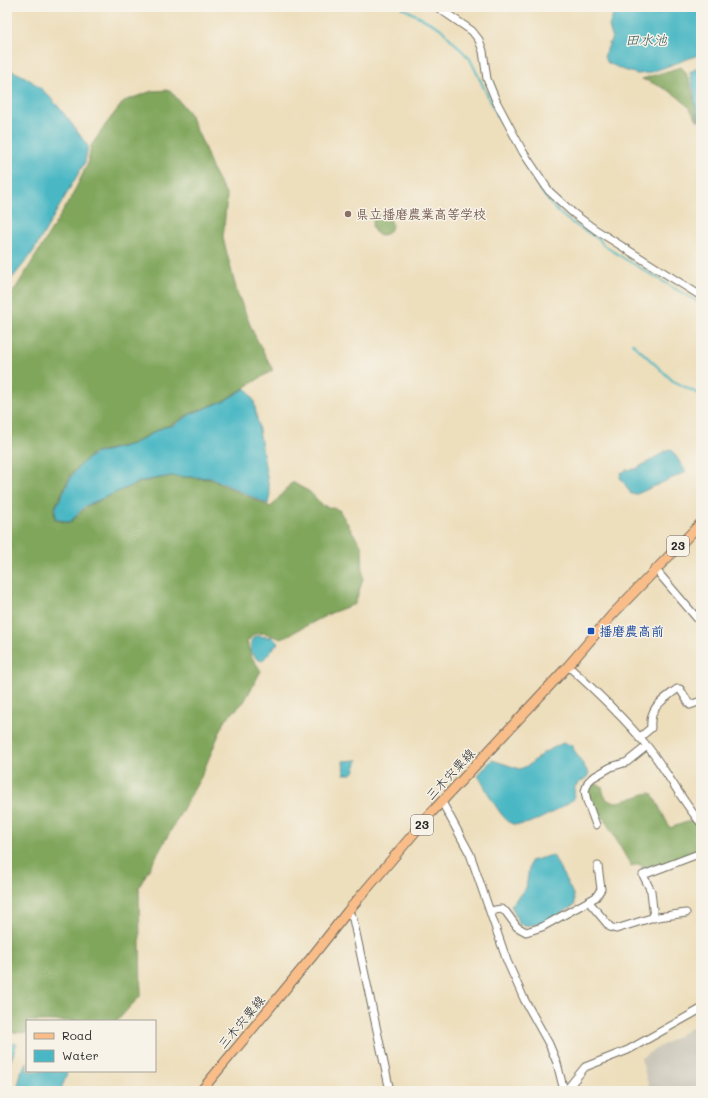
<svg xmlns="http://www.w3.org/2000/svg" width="708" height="1098" font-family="Mali,'Klee One',sans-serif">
	<rect width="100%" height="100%" fill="#f7f3e8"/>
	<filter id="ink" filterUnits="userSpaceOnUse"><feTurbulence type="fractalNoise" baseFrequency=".025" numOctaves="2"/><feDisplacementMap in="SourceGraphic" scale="8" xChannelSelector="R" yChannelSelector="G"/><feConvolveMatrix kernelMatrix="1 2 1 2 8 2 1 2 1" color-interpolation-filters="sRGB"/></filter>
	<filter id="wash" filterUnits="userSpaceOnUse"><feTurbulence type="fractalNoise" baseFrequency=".012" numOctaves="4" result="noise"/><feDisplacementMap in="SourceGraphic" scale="16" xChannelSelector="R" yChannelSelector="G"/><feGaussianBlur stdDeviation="0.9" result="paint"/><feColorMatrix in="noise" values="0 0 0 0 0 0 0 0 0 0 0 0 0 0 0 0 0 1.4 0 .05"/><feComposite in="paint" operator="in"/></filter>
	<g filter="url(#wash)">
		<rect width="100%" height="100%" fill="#eddebc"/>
		<!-- industrial -->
		<path fill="#c8c4b8" d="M 701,1022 L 701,1091 L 650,1091 L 641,1058 Z"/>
		<!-- forest -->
		<path fill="#80a65c" stroke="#566844" d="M 681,67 L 685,71 L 690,83 L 693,95 L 695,108 L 699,121 L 697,120 C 684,96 666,88 642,79 Z
			M 170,90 L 189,113 L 204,146 L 213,171 L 227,196 L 223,238 L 237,292 L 253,332 L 273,370 L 223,401 L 191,413 L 173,424 L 161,428 L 132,444 L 93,453 L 71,474 L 54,509 L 55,520 L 70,523 L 86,507 L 115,493 L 142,482 L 171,476 L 210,479 L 271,507 L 292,482 L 310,492 L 322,505 L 339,510 L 362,547 L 363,579 L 355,604 L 331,613 L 281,639 L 265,633 L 254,634 L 247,642 L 251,656 L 261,671 L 244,702 L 225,720 L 201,777 L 139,887 L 141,995 L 117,1021 L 27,1021 L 27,1033 L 7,1032 L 7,302 L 40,249 L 72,196 L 88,163 L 91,146 L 106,124 L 124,101 L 152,91 Z
			M372 225a10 10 0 1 1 20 0a10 10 0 1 1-20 0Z
			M 593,783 L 602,786 C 603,790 603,795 606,798 C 614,809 640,793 651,793 L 654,797 L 670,828 L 695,819 L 701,827 L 701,850 L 645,872 L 640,864 L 631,866 L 605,820 L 597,814 L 593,808 L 588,791 L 589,785 Z"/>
		<!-- water -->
		<path fill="#49b7c4" stroke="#3a7178" d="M 616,7 L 701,7 L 701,54 L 649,73 L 637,74 L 624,70 L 608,63 L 604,57 L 612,37 L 609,26 Z
			M 701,66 L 701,123 L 696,109 L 694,92 L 691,79 L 690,72 Z
			M 7,69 C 45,81 65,116 88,146 L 85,162 L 33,252 L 7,285 Z
			M 246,388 L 254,401 L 270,494 L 268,504 L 211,478 L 171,476 L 142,481 L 85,506 L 70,522 L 56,519 L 55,509 L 72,475 L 82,463 L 94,454 L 133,444 L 162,428 L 174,425 L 191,414 L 224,401 Z
			M 669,449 L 672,450 L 686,472 L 637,494 L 631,494 L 623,481 L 620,478 L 621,473 L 626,470 L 636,469 Z
			M 255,636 L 272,637 L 278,643 L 262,661 L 257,659 L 251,652 L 251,641 Z
			M 563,743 L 571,745 L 589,774 L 587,777 L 575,786 L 574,799 C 562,807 523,833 509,822 C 498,814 485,787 478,775 L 492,760 L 520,769 L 529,765 L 543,753 Z
			M 358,760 L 354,772 L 352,774 L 344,774 L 343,761 Z
			M 553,855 L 573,894 L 575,905 C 559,914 538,930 519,924 L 511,905 L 526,888 L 530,861 Z
			M 7,1043 L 14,1043 L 17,1044 L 7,1071 Z
			M 27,1062 L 27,1071 L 67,1071 L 66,1077 L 60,1091 L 17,1091 L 21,1072 Z"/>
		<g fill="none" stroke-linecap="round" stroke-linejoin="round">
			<!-- stream -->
			<path stroke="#49b7c4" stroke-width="2" d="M 401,7 L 440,28 L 470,59 L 498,117 L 513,141
				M 520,154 C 532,176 544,201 564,217 C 575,226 588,232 600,240 L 603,245 L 625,259 L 701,304
				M 632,343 L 673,381 L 701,395"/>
		</g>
	</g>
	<g filter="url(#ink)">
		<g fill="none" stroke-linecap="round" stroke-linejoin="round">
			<!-- minor casing -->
			<g stroke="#6f6a5e" stroke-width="9">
				<path id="minor" d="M 437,7 L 472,31 L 479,40 L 483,51 L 487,79 L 497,103 L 523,152 L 549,191 L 573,213 L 596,230 L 701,296
					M 656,570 L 701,623
					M 568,666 C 596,691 624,718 648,747 C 667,771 681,800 701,823
					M 639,738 L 651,728 C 649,707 662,701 677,689 L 680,689 L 690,705 L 701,701
					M 442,802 L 470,854 L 507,961 L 524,999 L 549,1044 L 557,1063 L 564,1091
					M 596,825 L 587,801 L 585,791 L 588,782 L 592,778 L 611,767 L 627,762 L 647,746
					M 589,902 L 610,927 L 616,929 L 651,918 L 686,913
					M 348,911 L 353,919 L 390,1091
					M 490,911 L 501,909 L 503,910 L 506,912 L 517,927 L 526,932 L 542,927 L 596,897 L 601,889 L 598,866
					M 654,918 L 651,891 L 643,875 L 701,853
					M 564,1089 L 568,1088 L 585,1067 L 628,1050 L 701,1009"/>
			</g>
			<!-- major casing -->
			<g stroke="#6f6a5e" stroke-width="11">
				<path id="major" d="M 201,1091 L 311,958 L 348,911 L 432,812 L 568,666 L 612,615 L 701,523"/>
			</g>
			<!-- minor -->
			<use href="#minor" stroke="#fff" stroke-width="7"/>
			<!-- major -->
			<use href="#major" stroke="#f8bd89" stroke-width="9"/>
		</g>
	</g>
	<!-- markers -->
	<circle fill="#8d6e63" stroke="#f7f3e8" stroke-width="1.5" cx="348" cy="214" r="4"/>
	<rect fill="#1a4fb4" stroke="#f7f3e8" stroke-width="1.5" x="587" y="627" width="8" height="8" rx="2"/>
	<g text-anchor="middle" stroke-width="3" stroke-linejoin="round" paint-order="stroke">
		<!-- shield labels -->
		<g fill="#f7f3e8" stroke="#686764" stroke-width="1">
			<rect x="667" y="536" width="22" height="20" rx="3"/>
			<rect x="411" y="815" width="22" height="20" rx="3"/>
		</g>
		<g font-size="12" font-weight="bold" fill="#2b2b2b">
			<text x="678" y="550">23</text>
			<text x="422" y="829">23</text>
		</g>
		<!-- education labels -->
		<g font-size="13" font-weight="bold" fill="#785e54" stroke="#f7f3e8" text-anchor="start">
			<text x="356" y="219">県立播磨農業高等学校</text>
		</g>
		<!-- transit labels -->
		<g font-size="13" font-weight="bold" fill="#164399" stroke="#f7f3e8" text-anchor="start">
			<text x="599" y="636">播磨農高前</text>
		</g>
		<!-- street labels -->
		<g font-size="13" fill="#2b2b2b" stroke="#f7f3e8">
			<text transform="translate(450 774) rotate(-47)" y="5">三木宍粟線</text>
			<text transform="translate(241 1022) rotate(-50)" y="5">三木宍粟線</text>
		</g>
		<!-- water labels -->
		<g font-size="14" font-style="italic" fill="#365c61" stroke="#f7f3e8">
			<text x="646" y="45">田水池</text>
		</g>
	</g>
	<!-- margin -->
	<rect width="708" height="1098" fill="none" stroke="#f7f3e8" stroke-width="24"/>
	<!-- legend -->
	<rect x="26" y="1020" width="130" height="52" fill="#f7f3e8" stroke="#a5a39c"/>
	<rect x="34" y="1033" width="20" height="6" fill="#f8bd89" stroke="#a5a39c"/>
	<text x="62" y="1040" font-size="12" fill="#2b2b2b">Road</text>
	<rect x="34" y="1050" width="20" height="12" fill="#49b7c4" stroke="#a5a39c"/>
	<text x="62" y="1060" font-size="12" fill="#2b2b2b">Water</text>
</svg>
